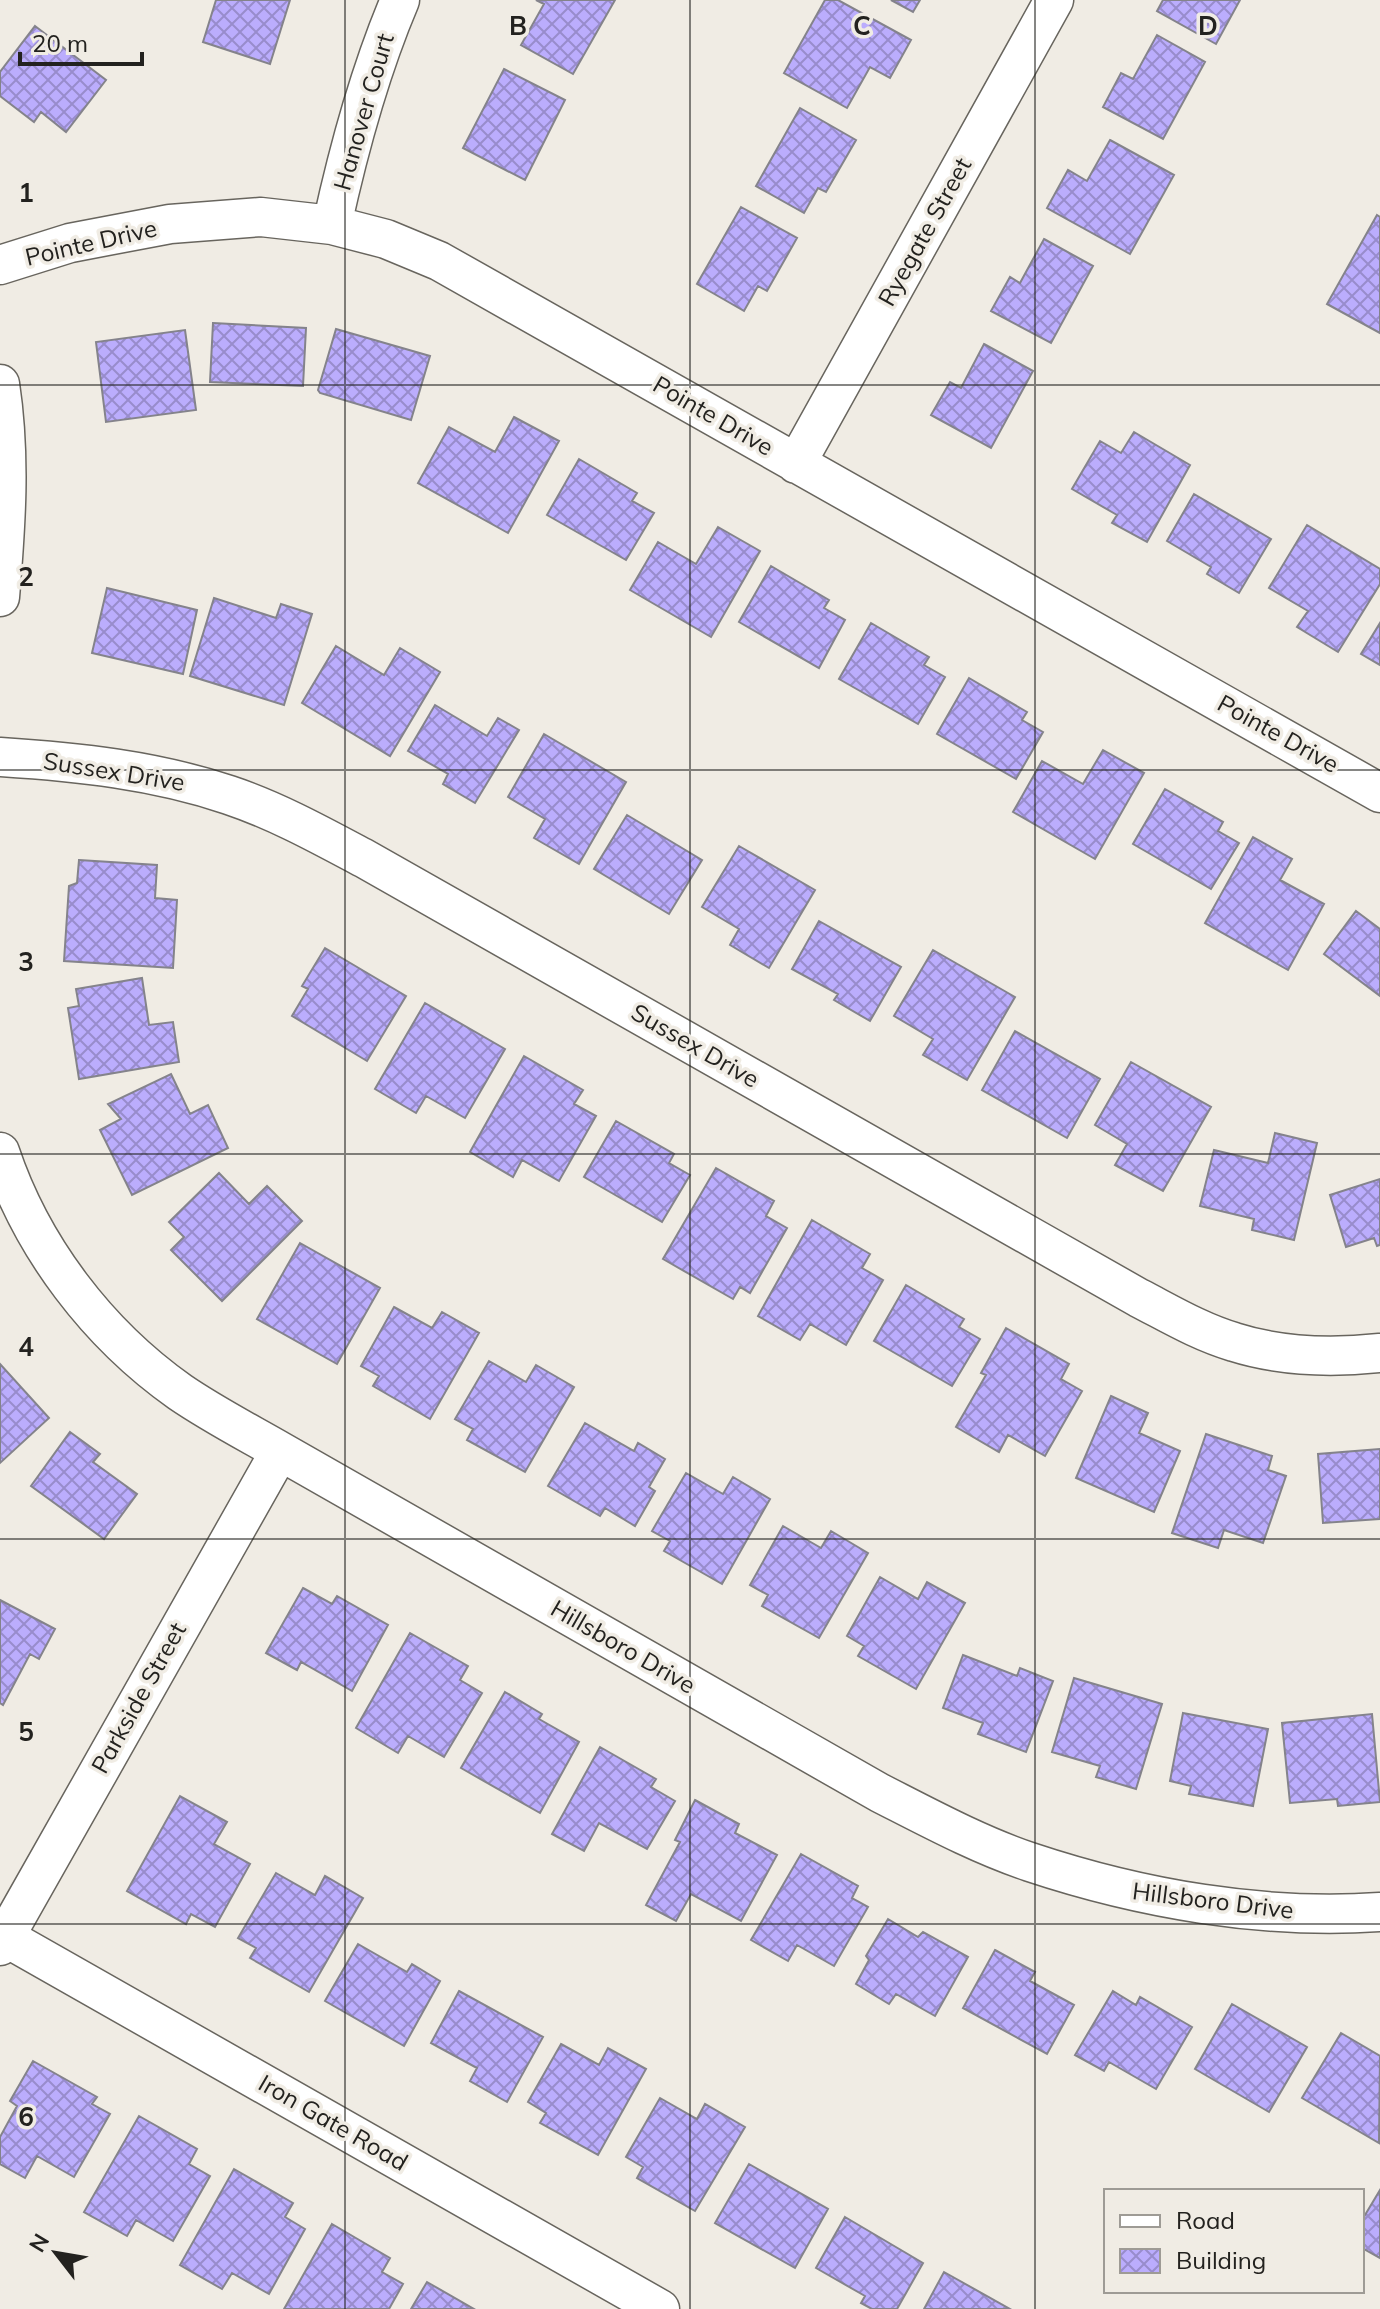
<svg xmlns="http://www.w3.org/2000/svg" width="1380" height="2309" font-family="Mulish,sans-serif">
	<defs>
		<pattern id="building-cross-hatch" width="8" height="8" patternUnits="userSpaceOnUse" patternTransform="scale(2)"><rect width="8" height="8" fill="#bbadfd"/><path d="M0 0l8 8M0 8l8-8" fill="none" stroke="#988ccc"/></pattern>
	</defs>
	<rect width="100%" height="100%" fill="#f0ece4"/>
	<!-- building -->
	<path fill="url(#building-cross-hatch)" stroke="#84838b" stroke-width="2" d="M 216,0 L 290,0 L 270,64 L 203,42 Z
		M 536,0 L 615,0 L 573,74 L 521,45 L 544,4 Z
		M 825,0 L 838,0 L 911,40 L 890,78 L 870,67 L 847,108 L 784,73 Z
		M 891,0 L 920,0 L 913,12 Z
		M 1163,0 L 1240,0 L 1216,44 L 1157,11 Z
		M 35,26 L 106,80 L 66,132 L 41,112 L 34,122 L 0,96 L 0,72 Z
		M 1157,35 L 1205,62 L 1163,139 L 1103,107 L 1121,73 L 1133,79 Z
		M 504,69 L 565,100 L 525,180 L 463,148 Z
		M 800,108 L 856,140 L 826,192 L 818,188 L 804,213 L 756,186 Z
		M 1110,140 L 1174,175 L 1130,254 L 1047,208 L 1068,170 L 1087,181 Z
		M 741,207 L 797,238 L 767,291 L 758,286 L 744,311 L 697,284 Z
		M 1377,215 L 1380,217 L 1380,333 L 1327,304 Z
		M 1044,239 L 1093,266 L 1051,343 L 991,311 L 1010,277 L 1020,283 Z
		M 213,323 L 306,328 L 303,386 L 210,382 Z
		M 336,329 L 430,356 L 411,420 L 320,393 L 318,390 Z
		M 185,330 L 196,410 L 106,422 L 96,342 Z
		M 984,344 L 1033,371 L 991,448 L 931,415 L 950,382 L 961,388 Z
		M 514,417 L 559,441 L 508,533 L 418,483 L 449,427 L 495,452 Z
		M 1134,432 L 1190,465 L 1147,542 L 1112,523 L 1117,515 L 1072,489 L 1100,441 L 1121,453 Z
		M 579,459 L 637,493 L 632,501 L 654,513 L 626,560 L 547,515 Z
		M 1194,494 L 1271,539 L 1239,593 L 1207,574 L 1211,567 L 1167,541 Z
		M 1307,525 L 1380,569 L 1380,584 L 1338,652 L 1297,627 L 1308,611 L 1269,588 Z
		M 718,527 L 760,551 L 711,637 L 630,590 L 658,542 L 696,564 Z
		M 771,566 L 829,600 L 824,608 L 845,620 L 819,668 L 739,622 Z
		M 107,588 L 197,610 L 183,674 L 92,653 Z
		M 214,598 L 276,618 L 281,604 L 312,614 L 284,705 L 190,676 Z
		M 871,623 L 929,657 L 924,665 L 945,677 L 918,724 L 839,679 Z
		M 1380,623 L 1380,665 L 1361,654 Z
		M 336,646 L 384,675 L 400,648 L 440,672 L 390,756 L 302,703 Z
		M 969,678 L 1027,712 L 1022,720 L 1043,732 L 1016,779 L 937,734 Z
		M 435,705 L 487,736 L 498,718 L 519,730 L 475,803 L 443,784 L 448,774 L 408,751 Z
		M 544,734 L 626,782 L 579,864 L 534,838 L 545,819 L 508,797 Z
		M 1103,750 L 1144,773 L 1095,859 L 1013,812 L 1042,761 L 1083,784 Z
		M 1165,789 L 1223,822 L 1218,831 L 1239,843 L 1211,889 L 1133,844 Z
		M 627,815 L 702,860 L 669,914 L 594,869 Z
		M 1253,837 L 1292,859 L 1280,880 L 1324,904 L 1288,970 L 1205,923 Z
		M 739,846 L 815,890 L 769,968 L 730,945 L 739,929 L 702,907 Z
		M 79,860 L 157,865 L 155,898 L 177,900 L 173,968 L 64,961 L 69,886 L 77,883 Z
		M 1356,911 L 1380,929 L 1380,996 L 1324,954 Z
		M 819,921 L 901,967 L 870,1021 L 834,1000 L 838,994 L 792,969 Z
		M 325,948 L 406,996 L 367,1061 L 292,1016 L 308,989 L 302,986 Z
		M 933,950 L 1015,997 L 967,1080 L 923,1055 L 933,1039 L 894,1016 Z
		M 142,978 L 149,1025 L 173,1022 L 179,1062 L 79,1079 L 68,1008 L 79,1006 L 76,989 Z
		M 425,1003 L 505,1049 L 465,1118 L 426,1096 L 416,1113 L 375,1089 Z
		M 1015,1031 L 1100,1079 L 1067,1138 L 982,1090 Z
		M 524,1056 L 583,1090 L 574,1104 L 596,1116 L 559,1181 L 522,1160 L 513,1177 L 470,1152 Z
		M 1131,1062 L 1211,1107 L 1163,1191 L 1115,1165 L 1127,1144 L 1095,1125 Z
		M 171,1074 L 190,1114 L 208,1105 L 228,1148 L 132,1195 L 100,1130 L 121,1119 L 108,1104 Z
		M 616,1121 L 674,1154 L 669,1163 L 690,1175 L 662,1222 L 584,1177 Z
		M 1275,1133 L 1317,1143 L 1294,1240 L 1252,1230 L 1254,1219 L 1200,1206 L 1214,1150 L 1268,1163 Z
		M 716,1168 L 774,1201 L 766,1216 L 787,1228 L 750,1293 L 740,1287 L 733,1299 L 663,1259 Z
		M 219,1173 L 249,1204 L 267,1186 L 302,1221 L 222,1301 L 171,1250 L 184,1237 L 169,1222 Z
		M 1380,1179 L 1380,1245 L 1377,1246 L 1374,1238 L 1346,1247 L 1330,1195 Z
		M 812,1220 L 870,1254 L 862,1268 L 883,1280 L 846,1345 L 810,1324 L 800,1340 L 758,1316 Z
		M 300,1243 L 380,1288 L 337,1364 L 257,1319 Z
		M 906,1285 L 964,1319 L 959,1327 L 980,1339 L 952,1386 L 874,1341 Z
		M 394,1307 L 432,1328 L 442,1312 L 479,1333 L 430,1419 L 373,1386 L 379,1376 L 361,1366 Z
		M 1006,1328 L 1069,1364 L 1061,1379 L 1082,1391 L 1045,1456 L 1008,1435 L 999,1452 L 956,1427 L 986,1375 L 981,1373 Z
		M 489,1361 L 526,1382 L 536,1365 L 574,1387 L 525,1472 L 467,1440 L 473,1429 L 455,1419 Z
		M 0,1364 L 49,1418 L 0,1463 Z
		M 1111,1396 L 1148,1413 L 1139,1433 L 1180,1451 L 1154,1512 L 1076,1478 Z
		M 585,1423 L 634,1451 L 638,1443 L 665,1459 L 649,1487 L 655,1491 L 635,1526 L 605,1508 L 600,1516 L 548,1486 Z
		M 70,1432 L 100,1454 L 93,1462 L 137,1494 L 104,1539 L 31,1486 Z
		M 1206,1434 L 1272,1456 L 1268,1470 L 1286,1476 L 1263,1543 L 1224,1530 L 1218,1548 L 1172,1533 Z
		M 1380,1449 L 1380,1519 L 1323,1523 L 1318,1454 Z
		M 686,1473 L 723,1494 L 733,1477 L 770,1499 L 722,1584 L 664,1551 L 670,1541 L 652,1531 Z
		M 783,1526 L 821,1548 L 831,1531 L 868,1553 L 819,1638 L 762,1606 L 768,1595 L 750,1585 Z
		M 880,1577 L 918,1599 L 927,1582 L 965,1603 L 916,1689 L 858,1656 L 864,1646 L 847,1636 Z
		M 303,1588 L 332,1604 L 337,1596 L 388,1625 L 352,1691 L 301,1662 L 297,1670 L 266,1653 Z
		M 0,1600 L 55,1629 L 39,1659 L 30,1654 L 3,1705 L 0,1703 Z
		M 410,1633 L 468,1666 L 460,1680 L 482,1693 L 444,1757 L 408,1736 L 398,1753 L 356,1728 Z
		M 963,1655 L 1017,1676 L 1020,1668 L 1053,1681 L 1026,1752 L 978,1734 L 983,1723 L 943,1708 Z
		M 1074,1678 L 1162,1704 L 1136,1789 L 1096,1777 L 1100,1766 L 1052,1752 Z
		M 505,1692 L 542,1714 L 539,1719 L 579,1742 L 540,1813 L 461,1768 Z
		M 1183,1713 L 1268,1729 L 1253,1806 L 1189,1794 L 1191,1786 L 1170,1781 Z
		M 1372,1714 L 1380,1802 L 1338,1806 L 1337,1799 L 1290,1803 L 1282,1723 Z
		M 600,1747 L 656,1779 L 651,1787 L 675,1801 L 647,1849 L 599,1823 L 584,1851 L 552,1834 Z
		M 180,1796 L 227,1822 L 214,1844 L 250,1864 L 215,1927 L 191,1914 L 186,1924 L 127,1891 Z
		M 695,1800 L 739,1824 L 735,1833 L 777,1855 L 741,1921 L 691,1894 L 676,1921 L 646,1905 L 680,1842 L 675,1840 Z
		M 801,1854 L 858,1886 L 852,1898 L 868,1907 L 834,1966 L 797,1945 L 788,1961 L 751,1940 Z
		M 276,1873 L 315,1895 L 325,1876 L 363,1898 L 309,1992 L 250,1958 L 256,1948 L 238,1938 Z
		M 888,1919 L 918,1937 L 923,1932 L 968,1957 L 935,2016 L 896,1994 L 889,2004 L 856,1984 L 869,1960 L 866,1956 Z
		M 358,1944 L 407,1972 L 412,1964 L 440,1981 L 404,2046 L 325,2001 Z
		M 995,1950 L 1035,1972 L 1030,1981 L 1074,2005 L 1047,2054 L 963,2008 Z
		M 459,1991 L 543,2037 L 507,2102 L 470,2081 L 477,2068 L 431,2043 Z
		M 1113,1991 L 1136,2005 L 1140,1997 L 1192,2027 L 1156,2089 L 1109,2062 L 1104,2071 L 1075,2055 Z
		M 1232,2004 L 1307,2047 L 1269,2112 L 1195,2069 Z
		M 1341,2033 L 1380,2056 L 1379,2143 L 1302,2098 Z
		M 561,2044 L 599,2065 L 608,2048 L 646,2069 L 598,2155 L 540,2123 L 546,2113 L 528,2102 Z
		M 33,2061 L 97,2097 L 92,2104 L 110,2114 L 74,2177 L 37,2156 L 25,2178 L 0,2164 L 0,2137 L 17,2106 L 10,2101 Z
		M 660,2098 L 697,2119 L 705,2104 L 745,2127 L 695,2211 L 637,2178 L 643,2167 L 626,2157 Z
		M 139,2116 L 197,2149 L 189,2164 L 210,2176 L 173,2241 L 136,2220 L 127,2236 L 84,2212 Z
		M 749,2164 L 828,2209 L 795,2268 L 715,2223 Z
		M 234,2169 L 293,2203 L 285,2217 L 305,2229 L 269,2294 L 232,2273 L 222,2289 L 180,2265 Z
		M 1380,2190 L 1380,2258 L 1362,2248 L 1362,2220 Z
		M 845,2217 L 923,2263 L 897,2309 L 872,2309 L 861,2303 L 865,2296 L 816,2268 Z
		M 332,2224 L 390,2258 L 382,2272 L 403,2284 L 389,2309 L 284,2309 Z
		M 944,2272 L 1010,2309 L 924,2309 Z
		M 427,2282 L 474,2309 L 411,2309 Z"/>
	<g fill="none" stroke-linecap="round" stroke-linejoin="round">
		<!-- street casing -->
		<g stroke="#68655e" stroke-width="41">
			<path id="street" d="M 332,225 C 349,147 369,73 400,0
				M 0,265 L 70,243 L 170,224 L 261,217 L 332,225 L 386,239 L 439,261 L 1380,793
				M 0,384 C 11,456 6,525 0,597
				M 796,464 L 1054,0
				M 0,757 C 78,762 155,770 229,795 C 277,811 322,836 367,860 L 1139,1298 C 1170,1314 1200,1332 1234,1342 C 1281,1357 1331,1358 1380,1353
				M 0,1152 C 32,1248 98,1334 180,1392 C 212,1414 247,1432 280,1451 L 880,1793 C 929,1818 979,1845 1030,1862 C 1141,1899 1263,1920 1380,1912
				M 5,1937 L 660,2309
				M 0,1946 L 280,1451"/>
		</g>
		<!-- street -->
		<use href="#street" stroke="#fff" stroke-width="38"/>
	</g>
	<!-- grid -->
	<path fill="none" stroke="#23221f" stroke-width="2" stroke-opacity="0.55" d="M 345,0 L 345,2309M 690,0 L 690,2309M 1035,0 L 1035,2309M 0,385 L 1380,385M 0,770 L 1380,770M 0,1154 L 1380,1154M 0,1539 L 1380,1539M 0,1924 L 1380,1924"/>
	<g text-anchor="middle" stroke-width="7" stroke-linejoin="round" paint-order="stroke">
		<!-- street labels -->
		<g font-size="24" fill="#23221f" stroke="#f0ece4">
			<text transform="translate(364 112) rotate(-74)" y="8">Hanover Court</text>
			<text transform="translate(925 232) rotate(-61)" y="8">Ryegate Street</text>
			<text transform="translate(91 243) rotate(-13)" y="8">Pointe Drive</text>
			<text transform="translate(713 416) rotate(30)" y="8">Pointe Drive</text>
			<text transform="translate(1278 734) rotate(29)" y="8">Pointe Drive</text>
			<text transform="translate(114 772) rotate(9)" y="8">Sussex Drive</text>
			<text transform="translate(695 1046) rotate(30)" y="8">Sussex Drive</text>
			<text transform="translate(623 1647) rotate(30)" y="8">Hillsboro Drive</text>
			<text transform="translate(139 1698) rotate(-61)" y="8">Parkside Street</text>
			<text transform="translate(1213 1901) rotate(7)" y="8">Hillsboro Drive</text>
			<text transform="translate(333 2123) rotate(30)" y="8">Iron Gate Road</text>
		</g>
	</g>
	<g font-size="26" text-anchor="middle" font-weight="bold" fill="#23221f" stroke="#f0ece4" stroke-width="7" stroke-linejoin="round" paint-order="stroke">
		<text x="518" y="35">B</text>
		<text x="862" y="35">C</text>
		<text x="1208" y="35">D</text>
		<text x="26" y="202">1</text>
		<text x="26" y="586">2</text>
		<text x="26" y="971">3</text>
		<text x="26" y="1356">4</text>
		<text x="26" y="1741">5</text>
		<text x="26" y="2126">6</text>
	</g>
	<!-- legend -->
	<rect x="1104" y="2189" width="260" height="104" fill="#f0ece4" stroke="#9e9b95" stroke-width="2"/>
	<rect x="1120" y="2215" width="40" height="12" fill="#ffffff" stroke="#9e9b95" stroke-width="2"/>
	<text x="1176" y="2229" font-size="24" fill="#23221f">Road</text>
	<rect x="1120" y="2249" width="40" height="24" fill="url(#building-cross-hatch)" stroke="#9e9b95" stroke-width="2"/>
	<text x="1176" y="2269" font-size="24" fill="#23221f">Building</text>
	<!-- north arrow -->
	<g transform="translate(56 2253) rotate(301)" stroke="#f0ece4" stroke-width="6" paint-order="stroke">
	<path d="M0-6L14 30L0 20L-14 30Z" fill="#23221f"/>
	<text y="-12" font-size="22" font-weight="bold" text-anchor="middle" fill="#23221f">N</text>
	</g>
	<!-- scale -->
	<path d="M20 52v12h122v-12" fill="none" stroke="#23221f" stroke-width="4"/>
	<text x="32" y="52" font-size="24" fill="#23221f" stroke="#f0ece4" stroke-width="6" paint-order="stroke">20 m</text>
</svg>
